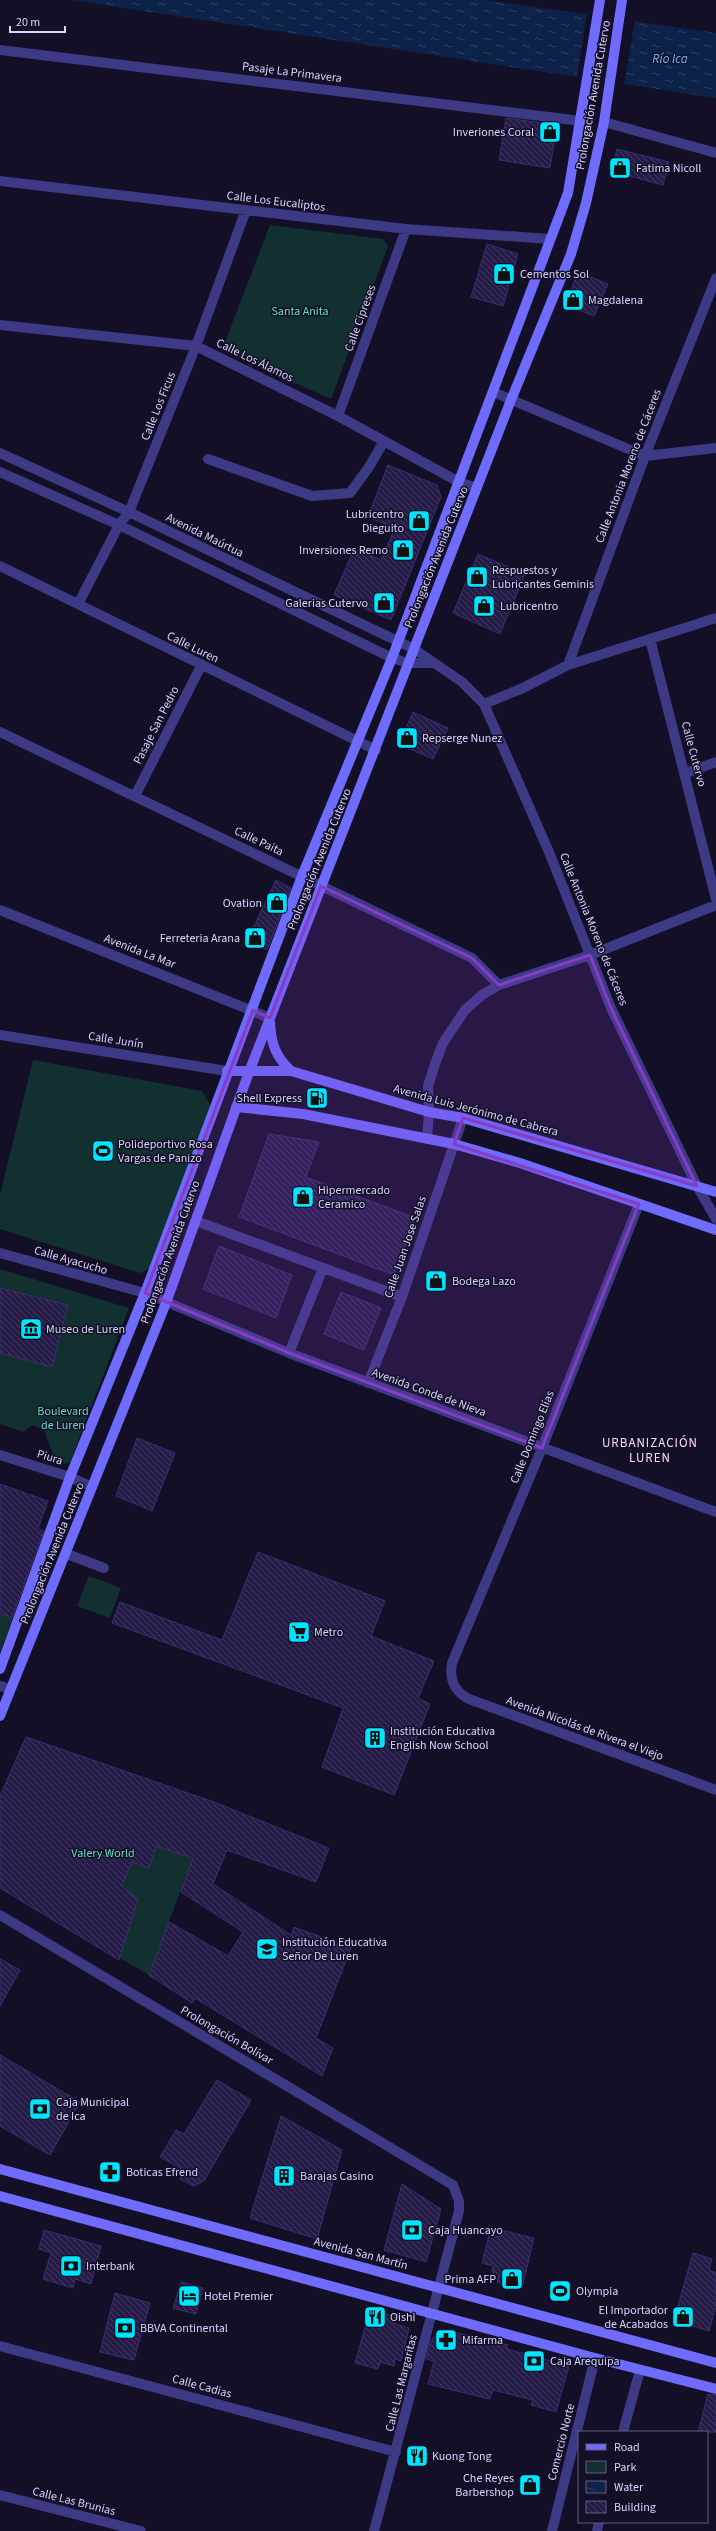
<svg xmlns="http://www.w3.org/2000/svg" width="716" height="2531" font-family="'Source Sans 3',sans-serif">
	<defs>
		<pattern id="water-ripples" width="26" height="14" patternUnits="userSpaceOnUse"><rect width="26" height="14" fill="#0c2248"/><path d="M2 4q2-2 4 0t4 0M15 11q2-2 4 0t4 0" fill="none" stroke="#2f4163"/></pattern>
		<pattern id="building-back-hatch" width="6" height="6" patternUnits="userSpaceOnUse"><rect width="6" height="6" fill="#241b47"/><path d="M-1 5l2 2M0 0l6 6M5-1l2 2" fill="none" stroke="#433b63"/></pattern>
	</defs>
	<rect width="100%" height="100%" fill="#130f26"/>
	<!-- park -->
	<path fill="#12302f" d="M 270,225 L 383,239 L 388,246 L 331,399 L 222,350 Z
		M 33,1060 L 202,1091 L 212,1108 L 152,1267 L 140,1273 L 0,1229 L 0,1195 Z
		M 0,1269 L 129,1308 L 70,1462 L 65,1464 L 55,1460 L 44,1430 L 32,1425 L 24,1432 L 0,1424 L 0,1353 L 52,1367 L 68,1305 L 0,1288 Z
		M 89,1576 L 121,1588 L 110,1618 L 77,1606 Z
		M 0,1613 L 13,1618 L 0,1652 Z
		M 26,1737 L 214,1802 L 149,1975 L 0,1888 L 0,1796 Z"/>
	<!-- water -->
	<path fill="url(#water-ripples)" d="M 71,0 L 485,0 L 716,33 L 716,98 Z"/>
	<!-- pier -->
	<path fill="#130f26" d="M 587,13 L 635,19 L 624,85 L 577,78 Z"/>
	<!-- building -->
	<path fill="url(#building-back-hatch)" stroke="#3b2d73" d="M 506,118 L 557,125 L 550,168 L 499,160 Z
		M 617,149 L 669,162 L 663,185 L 611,171 Z
		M 487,244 L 518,254 L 503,306 L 471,297 Z
		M 578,272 L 608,284 L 594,316 L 565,305 Z
		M 388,465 L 437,485 L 441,497 L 391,620 L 334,595 L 354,549 L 381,560 L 395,528 L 368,517 Z
		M 478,554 L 525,574 L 500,634 L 453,613 Z
		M 413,712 L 448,728 L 433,759 L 399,744 Z
		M 276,880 L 291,888 L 267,950 L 247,941 Z
		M 269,1134 L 319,1142 L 306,1177 L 416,1218 L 394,1275 L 239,1217 Z
		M 219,1246 L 292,1275 L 276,1318 L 203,1289 Z
		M 0,1288 L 68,1305 L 52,1367 L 0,1353 Z
		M 341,1292 L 381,1308 L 364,1350 L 324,1334 Z
		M 137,1438 L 175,1453 L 152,1511 L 116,1496 Z
		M 0,1484 L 48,1501 L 38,1529 L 44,1531 L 12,1618 L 0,1613 Z
		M 258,1552 L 385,1601 L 371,1636 L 434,1661 L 418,1698 L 430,1704 L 394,1795 L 322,1767 L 343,1708 L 112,1623 L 120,1602 L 222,1640 Z
		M 26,1737 L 214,1802 L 329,1848 L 316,1882 L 227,1850 L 213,1884 L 291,1935 L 294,1927 L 351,1948 L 316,2038 L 333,2048 L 322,2076 L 195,1998 L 192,2003 L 149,1975 L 169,1922 L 228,1956 L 243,1932 L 181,1892 L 193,1858 L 156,1846 L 149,1868 L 132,1862 L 121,1886 L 138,1899 L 119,1960 L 0,1888 L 0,1796 Z
		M 0,1959 L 20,1970 L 0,2006 Z
		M 0,2055 L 80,2102 L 50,2155 L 0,2126 Z
		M 217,2080 L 251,2100 L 204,2181 L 194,2186 L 189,2184 L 180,2179 L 185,2171 L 160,2157 L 176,2130 L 184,2134 Z
		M 281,2116 L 342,2150 L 317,2239 L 250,2218 Z
		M 402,2184 L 441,2209 L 426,2262 L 384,2250 Z
		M 44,2230 L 101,2246 L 91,2284 L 75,2279 L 73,2288 L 43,2279 L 51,2253 L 39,2249 Z
		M 501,2230 L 534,2238 L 522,2288 L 497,2282 L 499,2274 L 492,2272 L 493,2266 L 482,2263 L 489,2235 L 499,2237 Z
		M 693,2253 L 712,2259 L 709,2270 L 716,2273 L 716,2306 L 709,2331 L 674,2320 Z
		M 181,2282 L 203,2288 L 196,2314 L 173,2308 Z
		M 115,2293 L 150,2303 L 134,2360 L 100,2352 Z
		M 370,2310 L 395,2316 L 393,2323 L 409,2328 L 401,2361 L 395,2359 L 394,2366 L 380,2362 L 378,2369 L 355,2363 Z
		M 445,2330 L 508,2345 L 507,2349 L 569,2366 L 556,2412 L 531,2405 L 533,2400 L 493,2390 L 490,2399 L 428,2384 L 434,2361 L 426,2359 L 431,2340 Z
		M 708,2394 L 716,2395 L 716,2432 L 698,2432 Z"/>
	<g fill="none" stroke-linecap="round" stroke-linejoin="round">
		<!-- lane -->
		<path stroke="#3d3a85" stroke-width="10" d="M 208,459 L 312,496 L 350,493 L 369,467 L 384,441
			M 67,1554 L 104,1568"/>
		<!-- street -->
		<path stroke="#3d3a85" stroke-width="10" d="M 0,50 L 581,121
			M 604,122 L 716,153
			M 0,181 L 406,229 L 550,239
			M 0,325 L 196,346 L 338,416 L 459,482 L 477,488
			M 493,392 L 645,456 L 716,448
			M 338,416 L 406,229
			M 0,453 L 129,512 L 414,649 L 462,682 L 484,704 L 549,852 L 611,1008 L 697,1186 L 716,1219
			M 0,472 L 119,525 L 392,658 L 408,663 L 433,663
			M 0,566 L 376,750
			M 78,604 L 119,525 L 129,512 L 196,346 L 246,210
			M 650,639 L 716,899
			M 568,665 L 645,456 L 716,278
			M 484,704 L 523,688 L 568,665 L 716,618
			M 0,732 L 472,958 L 499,985
			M 686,773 L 716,762
			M 135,796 L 201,666
			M 0,910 L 270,1018
			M 0,1035 L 227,1071
			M 427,1139 L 429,1112 L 428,1086 L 435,1064 L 443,1043 L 465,1010 L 482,995 L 499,985 L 590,955 L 716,905
			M 639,1204 L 542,1448 L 452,1663 C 449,1680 454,1691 469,1699 L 716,1790
			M 196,1221 L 402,1297
			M 0,1253 L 145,1293 L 289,1353 L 716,1512
			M 289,1353 L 323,1268
			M 368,1383 L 402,1297 L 463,1118
			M 0,1455 L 70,1477 L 92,1487
			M 0,1686 L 10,1689
			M 0,1915 L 453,2185 L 459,2201 L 459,2211 L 374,2531
			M 0,2346 L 396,2452
			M 623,2432 L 640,2370
			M 0,2495 L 141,2531
			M 552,2531 L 595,2358
			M 597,2531 L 599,2522"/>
		<!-- secondary -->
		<path stroke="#6f6bff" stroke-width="10" d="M 270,1022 C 271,1043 275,1056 291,1071
			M 227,1071 L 291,1071 L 429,1112 L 463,1118 L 716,1192
			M 236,1107 L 303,1114 L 454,1144 L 520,1163 L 716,1230
			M 0,1669 L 70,1477 L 145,1293 L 302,876 L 392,658 L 568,193 L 600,0
			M 0,1716 L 166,1303 L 249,1072 L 511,400 L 571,254 L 586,203 L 604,122 L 622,0
			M 0,2169 L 716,2363
			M 0,2196 L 595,2358 L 716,2389"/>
	</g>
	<!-- marked area -->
	<path fill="#843dc5" fill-opacity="0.2" stroke="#843dc5" stroke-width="3" stroke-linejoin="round" d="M 321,886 L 472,958 L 499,985 L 590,955 L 611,1008 L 697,1186 L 463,1118 L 454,1144 L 639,1204 L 542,1448 L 289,1353 L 145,1293 L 253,1010 L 270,1018 Z"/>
	<!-- icons -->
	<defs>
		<g id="shop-square" transform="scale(1.15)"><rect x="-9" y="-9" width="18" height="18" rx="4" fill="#00e5ff" stroke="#130f26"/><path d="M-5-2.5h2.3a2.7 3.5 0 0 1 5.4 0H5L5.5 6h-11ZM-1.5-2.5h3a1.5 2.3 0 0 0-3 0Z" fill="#111"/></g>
		<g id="fuel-square" transform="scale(1.15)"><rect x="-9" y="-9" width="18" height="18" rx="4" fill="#00e5ff" stroke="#130f26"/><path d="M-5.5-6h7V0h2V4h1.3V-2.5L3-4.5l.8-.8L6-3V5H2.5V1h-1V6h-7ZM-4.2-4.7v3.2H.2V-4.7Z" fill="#111"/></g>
		<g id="stadium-square" transform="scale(1.15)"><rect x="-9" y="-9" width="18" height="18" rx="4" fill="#00e5ff" stroke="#130f26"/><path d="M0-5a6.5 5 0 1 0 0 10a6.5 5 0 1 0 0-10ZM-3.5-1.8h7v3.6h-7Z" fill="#111"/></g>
		<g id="museum-square" transform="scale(1.15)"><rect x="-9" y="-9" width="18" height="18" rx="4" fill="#00e5ff" stroke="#130f26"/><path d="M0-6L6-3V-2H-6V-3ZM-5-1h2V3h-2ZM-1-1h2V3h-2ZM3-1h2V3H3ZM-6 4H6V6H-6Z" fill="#111"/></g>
		<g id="supermarket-square" transform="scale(1.15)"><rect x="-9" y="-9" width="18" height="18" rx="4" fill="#00e5ff" stroke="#130f26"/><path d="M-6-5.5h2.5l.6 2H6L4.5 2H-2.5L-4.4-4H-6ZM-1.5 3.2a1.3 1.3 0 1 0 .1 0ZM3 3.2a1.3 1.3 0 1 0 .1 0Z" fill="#111"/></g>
		<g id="building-square" transform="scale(1.15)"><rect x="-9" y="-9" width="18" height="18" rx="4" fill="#00e5ff" stroke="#130f26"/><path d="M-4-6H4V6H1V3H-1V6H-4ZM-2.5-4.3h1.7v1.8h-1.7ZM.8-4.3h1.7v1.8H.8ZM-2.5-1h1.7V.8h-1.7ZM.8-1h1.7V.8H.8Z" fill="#111"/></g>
		<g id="school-square" transform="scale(1.15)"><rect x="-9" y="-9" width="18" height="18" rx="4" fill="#00e5ff" stroke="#130f26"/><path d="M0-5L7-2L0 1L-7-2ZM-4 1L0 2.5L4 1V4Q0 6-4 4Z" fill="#111"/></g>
		<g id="bank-square" transform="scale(1.15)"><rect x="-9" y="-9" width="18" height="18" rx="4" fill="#00e5ff" stroke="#130f26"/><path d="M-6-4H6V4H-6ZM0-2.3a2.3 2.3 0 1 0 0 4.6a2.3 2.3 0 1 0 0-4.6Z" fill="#111"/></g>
		<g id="pharmacy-square" transform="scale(1.15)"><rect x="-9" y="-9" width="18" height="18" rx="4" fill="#00e5ff" stroke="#130f26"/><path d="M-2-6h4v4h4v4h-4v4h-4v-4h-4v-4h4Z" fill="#111"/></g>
		<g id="hotel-square" transform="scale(1.15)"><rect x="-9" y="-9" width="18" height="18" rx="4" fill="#00e5ff" stroke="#130f26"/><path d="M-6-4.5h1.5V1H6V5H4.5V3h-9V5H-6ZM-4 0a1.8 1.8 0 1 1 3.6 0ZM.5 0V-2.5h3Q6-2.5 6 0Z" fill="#111"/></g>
		<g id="restaurant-square" transform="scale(1.15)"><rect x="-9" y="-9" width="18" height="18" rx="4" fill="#00e5ff" stroke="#130f26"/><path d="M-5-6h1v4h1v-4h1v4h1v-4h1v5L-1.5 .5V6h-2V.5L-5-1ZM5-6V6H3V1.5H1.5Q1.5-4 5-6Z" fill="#111"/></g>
	</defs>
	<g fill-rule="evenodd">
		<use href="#shop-square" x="550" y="132"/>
		<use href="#shop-square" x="620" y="168"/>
		<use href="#shop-square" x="504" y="274"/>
		<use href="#shop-square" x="573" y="300"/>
		<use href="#shop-square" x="419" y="521"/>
		<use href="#shop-square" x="403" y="550"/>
		<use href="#shop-square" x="477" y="577"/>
		<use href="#shop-square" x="384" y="603"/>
		<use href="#shop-square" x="484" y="606"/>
		<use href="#shop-square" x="407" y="738"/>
		<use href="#shop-square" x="277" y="903"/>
		<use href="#shop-square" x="255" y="938"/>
		<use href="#fuel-square" x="317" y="1098"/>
		<use href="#stadium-square" x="103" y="1151"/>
		<use href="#shop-square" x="303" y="1197"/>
		<use href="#shop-square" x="436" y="1281"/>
		<use href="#museum-square" x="31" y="1329"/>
		<use href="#supermarket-square" x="299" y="1632"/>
		<use href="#building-square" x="375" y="1738"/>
		<use href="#school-square" x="267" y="1949"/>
		<use href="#bank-square" x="40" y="2109"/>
		<use href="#pharmacy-square" x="110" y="2172"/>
		<use href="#building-square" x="284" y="2176"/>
		<use href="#bank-square" x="412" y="2230"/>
		<use href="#bank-square" x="71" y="2266"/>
		<use href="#shop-square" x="512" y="2279"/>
		<use href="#stadium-square" x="560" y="2291"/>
		<use href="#hotel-square" x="189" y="2296"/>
		<use href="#restaurant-square" x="375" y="2317"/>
		<use href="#shop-square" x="683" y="2317"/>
		<use href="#bank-square" x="125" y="2328"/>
		<use href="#pharmacy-square" x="446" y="2340"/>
		<use href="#bank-square" x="534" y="2361"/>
		<use href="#restaurant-square" x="417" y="2456"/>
		<use href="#shop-square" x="530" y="2485"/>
	</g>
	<g text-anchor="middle" stroke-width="3" stroke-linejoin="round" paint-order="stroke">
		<!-- street labels -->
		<g font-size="12" fill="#d9d4ff" stroke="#130f26">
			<text transform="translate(292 72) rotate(7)" y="4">Pasaje La Primavera</text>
			<text transform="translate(593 95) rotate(-80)" y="4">Prolongación Avenida Cutervo</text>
			<text transform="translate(276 201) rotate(7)" y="4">Calle Los Eucaliptos</text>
			<text transform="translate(360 318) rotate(-70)" y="4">Calle Cipreses</text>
			<text transform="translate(255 360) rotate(26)" y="4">Calle Los Álamos</text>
			<text transform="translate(158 406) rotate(-68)" y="4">Calle Los Ficus</text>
			<text transform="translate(628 466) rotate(-69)" y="4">Calle Antonia Moreno de Cáceres</text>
			<text transform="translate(205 535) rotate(26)" y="4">Avenida Maúrtua</text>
			<text transform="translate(436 557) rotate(-68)" y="4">Prolongación Avenida Cutervo</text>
			<text transform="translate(193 647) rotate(26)" y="4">Calle Luren</text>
			<text transform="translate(156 725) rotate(-63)" y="4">Pasaje San Pedro</text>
			<text transform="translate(694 754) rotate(75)" y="4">Calle Cutervo</text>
			<text transform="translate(259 841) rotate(25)" y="4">Calle Paita</text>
			<text transform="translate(319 859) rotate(-68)" y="4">Prolongación Avenida Cutervo</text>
			<text transform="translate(594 929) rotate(68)" y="4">Calle Antonia Moreno de Cáceres</text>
			<text transform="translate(140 951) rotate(21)" y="4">Avenida La Mar</text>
			<text transform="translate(116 1040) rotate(9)" y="4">Calle Junín</text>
			<text transform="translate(476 1110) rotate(15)" y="4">Avenida Luis Jerónimo de Cabrera</text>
			<text transform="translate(405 1247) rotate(-71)" y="4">Calle Juan Jose Salas</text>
			<text transform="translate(170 1252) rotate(-70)" y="4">Prolongación Avenida Cutervo</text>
			<text transform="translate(71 1260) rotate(16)" y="4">Calle Ayacucho</text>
			<text transform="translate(429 1392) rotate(20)" y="4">Avenida Conde de Nieva</text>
			<text transform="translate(532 1437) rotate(-68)" y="4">Calle Domingo Elías</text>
			<text transform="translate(50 1457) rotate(17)" y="4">Piura</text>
			<text transform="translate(52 1553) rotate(-68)" y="4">Prolongación Avenida Cutervo</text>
			<text transform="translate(585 1728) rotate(20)" y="4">Avenida Nicolás de Rivera el Viejo</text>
			<text transform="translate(227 2035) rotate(30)" y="4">Prolongación Bolívar</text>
			<text transform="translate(361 2253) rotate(15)" y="4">Avenida San Martín</text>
			<text transform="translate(401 2383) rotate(-76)" y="4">Calle Las Margaritas</text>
			<text transform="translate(202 2386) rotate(15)" y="4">Calle Cadias</text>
			<text transform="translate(561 2442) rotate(-76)" y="4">Comercio Norte</text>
			<text transform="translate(74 2501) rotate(14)" y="4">Calle Las Brunias</text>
		</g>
		<!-- poi labels -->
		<g font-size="12" fill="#d9d4ff" stroke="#130f26" text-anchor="start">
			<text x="534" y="136" text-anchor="end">Inveriones Coral</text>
			<text x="636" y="172">Fatima Nicoll</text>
			<text x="520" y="278">Cementos Sol</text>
			<text x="588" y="304">Magdalena</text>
			<text x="404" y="518" text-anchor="end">Lubricentro<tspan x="404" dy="14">Dieguito</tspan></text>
			<text x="388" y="554" text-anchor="end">Inversiones Remo</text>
			<text x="492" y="574">Respuestos y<tspan x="492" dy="14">Lubricantes Geminis</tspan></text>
			<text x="368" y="607" text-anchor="end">Galerias Cutervo</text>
			<text x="500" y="610">Lubricentro</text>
			<text x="422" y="742">Repserge Nunez</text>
			<text x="262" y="907" text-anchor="end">Ovation</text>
			<text x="240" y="942" text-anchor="end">Ferreteria Arana</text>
			<text x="302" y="1102" text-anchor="end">Shell Express</text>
			<text x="118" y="1148">Polideportivo Rosa<tspan x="118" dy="14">Vargas de Panizo</tspan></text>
			<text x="318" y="1194">Hipermercado<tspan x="318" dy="14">Ceramico</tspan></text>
			<text x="452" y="1285">Bodega Lazo</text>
			<text x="46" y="1333">Museo de Luren</text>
			<text x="314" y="1636">Metro</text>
			<text x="390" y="1735">Institución Educativa<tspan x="390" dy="14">English Now School</tspan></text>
			<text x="282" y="1946">Institución Educativa<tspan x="282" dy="14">Señor De Luren</tspan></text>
			<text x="56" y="2106">Caja Municipal<tspan x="56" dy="14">de Ica</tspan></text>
			<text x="126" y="2176">Boticas Efrend</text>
			<text x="300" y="2180">Barajas Casino</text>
			<text x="428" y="2234">Caja Huancayo</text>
			<text x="86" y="2270">Interbank</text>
			<text x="496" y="2283" text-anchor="end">Prima AFP</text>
			<text x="576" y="2295">Olympia</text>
			<text x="204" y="2300">Hotel Premier</text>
			<text x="668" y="2314" text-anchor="end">El Importador<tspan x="668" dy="14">de Acabados</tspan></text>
			<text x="390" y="2321">Oishi</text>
			<text x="140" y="2332">BBVA Continental</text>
			<text x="462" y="2344">Mifarma</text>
			<text x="550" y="2365">Caja Arequipa</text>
			<text x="432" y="2460">Kuong Tong</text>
			<text x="514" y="2482" text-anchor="end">Che Reyes<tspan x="514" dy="14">Barbershop</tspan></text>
		</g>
		<!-- park labels -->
		<g font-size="12" fill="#5fe0c0" stroke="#130f26">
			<text x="300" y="315">Santa Anita</text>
			<text x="63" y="1415">Boulevard<tspan x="63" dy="14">de Luren</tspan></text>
			<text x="103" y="1857">Valery World</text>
		</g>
		<!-- water labels -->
		<g font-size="13" font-style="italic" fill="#62b6ff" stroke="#130f26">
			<text x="670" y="63">Río Ica</text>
		</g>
		<!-- neighbourhood labels -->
		<g font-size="13" letter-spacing="1" fill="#ffd6f0" stroke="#130f26">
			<text x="650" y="1447">URBANIZACIÓN<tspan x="650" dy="15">LUREN</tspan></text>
		</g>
	</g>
	<!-- legend -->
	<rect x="578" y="2431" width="130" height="92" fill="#130f26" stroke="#625e7d"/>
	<rect x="586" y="2444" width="20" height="6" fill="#6f6bff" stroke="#625e7d"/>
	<text x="614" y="2451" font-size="12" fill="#d9d4ff">Road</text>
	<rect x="586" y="2461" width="20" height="12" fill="#12302f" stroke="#625e7d"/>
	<text x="614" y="2471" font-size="12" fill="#d9d4ff">Park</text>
	<rect x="586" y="2481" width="20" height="12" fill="url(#water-ripples)" stroke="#625e7d"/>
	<text x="614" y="2491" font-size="12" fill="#d9d4ff">Water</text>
	<rect x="586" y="2501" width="20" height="12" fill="url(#building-back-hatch)" stroke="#625e7d"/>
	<text x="614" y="2511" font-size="12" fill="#d9d4ff">Building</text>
	<!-- scale -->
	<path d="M10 26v6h55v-6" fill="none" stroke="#d9d4ff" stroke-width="2"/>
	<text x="16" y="26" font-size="12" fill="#d9d4ff" stroke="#130f26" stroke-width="3" paint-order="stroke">20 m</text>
</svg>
